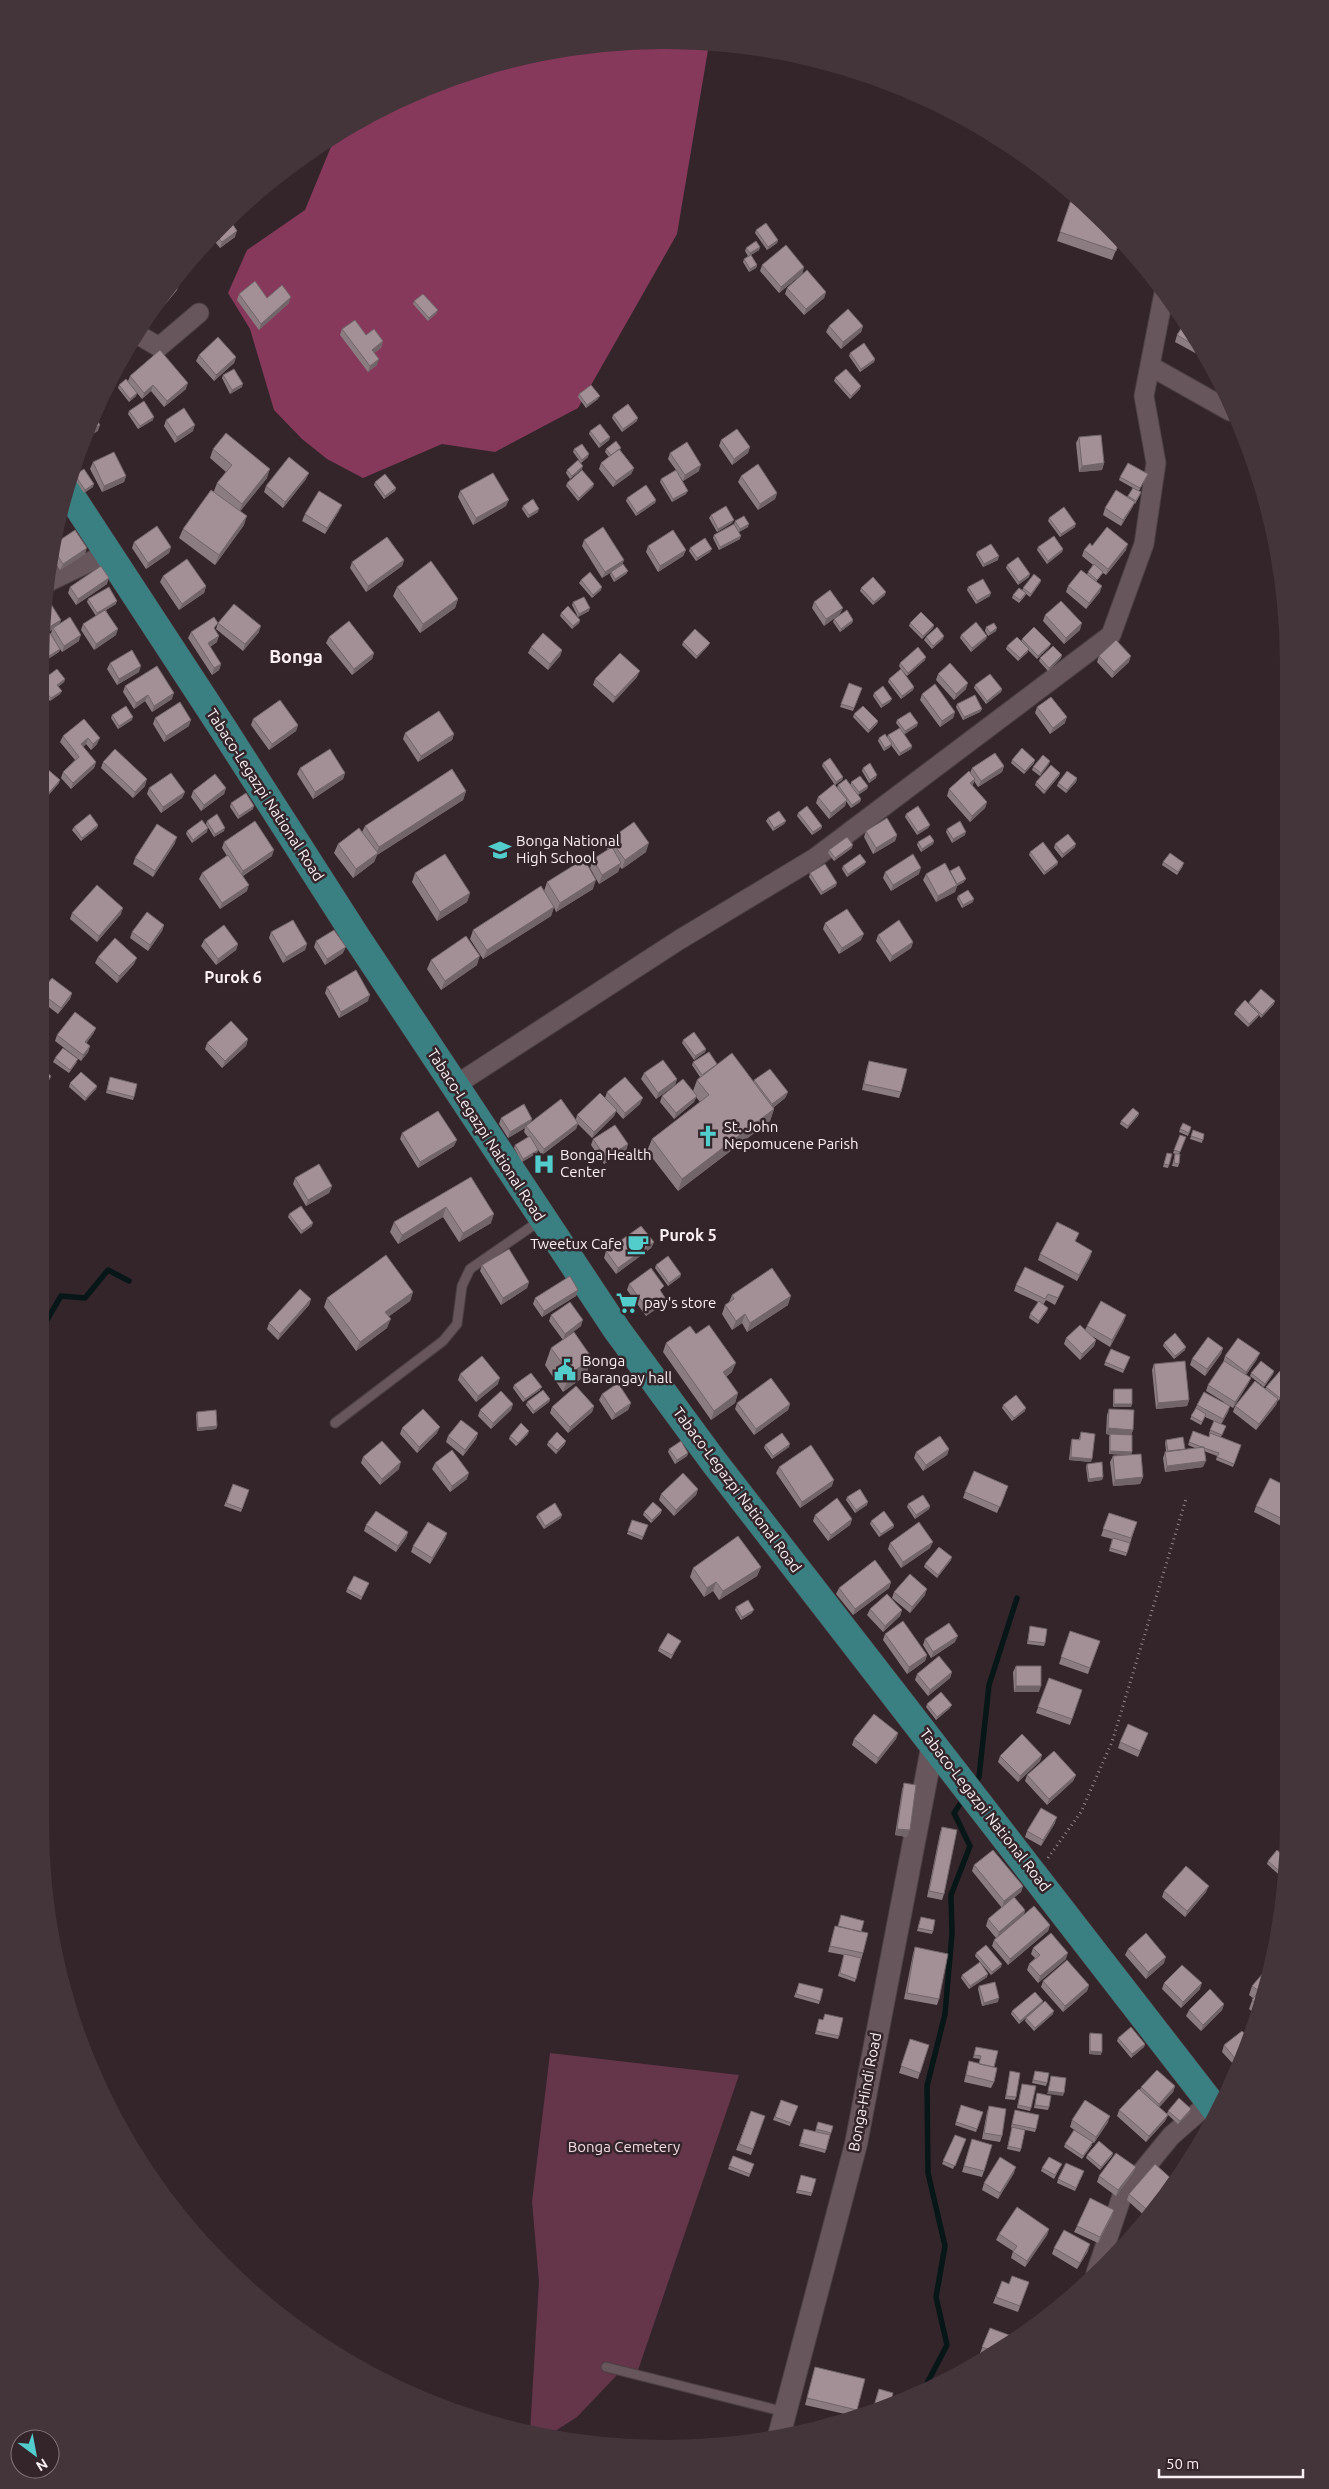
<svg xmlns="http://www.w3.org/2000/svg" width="1329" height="2489" font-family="Ubuntu,sans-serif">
	<rect width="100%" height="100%" fill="#34252b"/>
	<!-- green -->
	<path fill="#653549" d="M 550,2053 L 739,2075 L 635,2379 L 617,2375 L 577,2417 L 549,2435 L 530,2432 L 539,2282 L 532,2202 Z"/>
	<!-- forest -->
	<path fill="#86395b" d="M 623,41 L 706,44 L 708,50 L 677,234 L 578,408 L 495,452 L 442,444 L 363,478 L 327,459 L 302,439 L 274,410 L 250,329 L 228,293 L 247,250 L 305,210 L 335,137 L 388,105 L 503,61 Z"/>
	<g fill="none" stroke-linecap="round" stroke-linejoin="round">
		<!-- stream -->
		<path stroke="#071717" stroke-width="5.5" d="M 41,1330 L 61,1296 L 85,1298 L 108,1270 L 129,1281
			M 974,1785 L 979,1777 L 989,1685 L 1017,1598
			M 923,2391 L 947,2345 L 936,2297 L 945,2246 L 928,2173 L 927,2086 L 945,2014 L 952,1933 L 951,1895 L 970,1846 L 954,1813 L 964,1798"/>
		<!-- service casing -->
		<g stroke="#4c4044" stroke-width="11">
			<path id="service" d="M 335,1423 L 443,1341 L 457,1324 L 462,1286 L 470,1269 L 541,1220
				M 606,2367 L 785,2412"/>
		</g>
		<!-- minor casing -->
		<g stroke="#4c4044" stroke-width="21">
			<path id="minor" d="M 137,334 L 159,347 L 199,313
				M 1150,366 L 1230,411
				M 48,582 L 108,553
				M 454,1086 L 679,940 L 815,858 L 1111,635 L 1144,544 L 1156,463 L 1144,396 L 1164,293
				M 1096,2273 L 1122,2196 L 1171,2136 L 1210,2102"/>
		</g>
		<!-- tertiary casing -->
		<g stroke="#4c4044" stroke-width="24">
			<path id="tertiary" d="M 779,2436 L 856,2144 L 933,1743"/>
		</g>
		<!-- primary casing -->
		<g stroke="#4c4044" stroke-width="29">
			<path id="primary" d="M 67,490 L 222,727 L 357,938 L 617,1330 L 714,1462 L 1216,2110"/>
		</g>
		<!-- path -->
		<path stroke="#92858a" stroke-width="3" stroke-dasharray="1 4" stroke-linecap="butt" d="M 1048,1858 L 1081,1812 L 1112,1742 L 1186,1499"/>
		<!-- service -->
		<use href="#service" stroke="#67565c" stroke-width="9"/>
		<!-- minor -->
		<use href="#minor" stroke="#67565c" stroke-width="19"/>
		<!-- tertiary -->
		<use href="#tertiary" stroke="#67565c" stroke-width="22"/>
		<!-- primary -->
		<use href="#primary" stroke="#3a8082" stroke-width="28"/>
	</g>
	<!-- wall -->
	<path fill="#8b7c81" d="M 1072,197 L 1120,240 L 1112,260 L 1057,241 Z
		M 230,220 L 235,237 L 220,248 L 211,237 Z
		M 756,230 L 778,240 L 777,243 L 767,250 L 755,233 Z
		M 760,247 L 759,250 L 751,255 L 757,265 L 756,268 L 749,272 L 743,262 L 744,259 L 748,256 L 745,251 L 746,248 Z
		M 762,265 L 804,267 L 802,274 L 779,293 L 760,271 Z
		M 175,281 L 177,290 L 156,315 L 152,312 Z
		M 787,288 L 826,292 L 824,298 L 804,315 L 785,294 Z
		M 239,294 L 289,303 L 259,330 L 237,300 Z
		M 414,301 L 437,313 L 428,321 L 413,304 Z
		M 1186,321 L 1199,349 L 1197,354 L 1175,342 L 1177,335 Z
		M 829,326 L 863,326 L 861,332 L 841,349 L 826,332 Z
		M 342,329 L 366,335 L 383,341 L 381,348 L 374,353 L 377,365 L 368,372 L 340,335 Z
		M 850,353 L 875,359 L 874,362 L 860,372 L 849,356 Z
		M 199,355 L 236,357 L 234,363 L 214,381 L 196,361 Z
		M 223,375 L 242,387 L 230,394 L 222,378 Z
		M 130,376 L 186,389 L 164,407 L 151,391 L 142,399 L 137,393 L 136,396 L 129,402 L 118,388 L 119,385 L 128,381 Z
		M 835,378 L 860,389 L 850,399 L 834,381 Z
		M 579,394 L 598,399 L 586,408 L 578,397 Z
		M 129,411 L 153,420 L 138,429 L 128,414 Z
		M 613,415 L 637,421 L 622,432 L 612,418 Z
		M 166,420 L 193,431 L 175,443 L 164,426 Z
		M 590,431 L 610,437 L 609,440 L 599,448 L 589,434 Z
		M 1079,437 L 1104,463 L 1102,470 L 1079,472 L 1076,443 Z
		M 721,440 L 750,447 L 748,453 L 732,465 L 719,446 Z
		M 621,448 L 620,450 L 634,468 L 631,474 L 613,487 L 599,469 L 601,463 L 609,457 L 605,452 L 606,449 Z
		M 213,449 L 267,478 L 240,511 L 244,525 L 215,565 L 179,538 L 183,529 L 214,491 L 217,483 L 226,472 L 210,458 Z
		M 574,449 L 588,457 L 581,463 L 573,452 Z
		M 670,453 L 699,471 L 683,481 L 678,474 L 686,494 L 672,502 L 660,482 L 661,479 L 676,470 L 668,459 Z
		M 93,462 L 126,476 L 124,482 L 102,492 L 90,469 Z
		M 582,469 L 570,479 L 566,473 L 567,470 Z
		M 1148,474 L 1139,491 L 1141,492 L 1140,495 L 1135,504 L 1134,503 L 1132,508 L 1121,526 L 1103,515 L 1105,508 L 1127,497 L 1133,488 L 1119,480 L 1120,477 Z
		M 75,475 L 93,487 L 84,493 L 74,478 Z
		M 741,476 L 777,493 L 775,499 L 758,510 L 738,482 Z
		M 306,479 L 283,508 L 264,492 L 266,486 Z
		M 375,482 L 396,488 L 395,491 L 384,499 L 374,485 Z
		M 567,483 L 593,487 L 578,501 L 566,486 Z
		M 460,491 L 506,506 L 473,525 L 458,497 Z
		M 627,498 L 656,500 L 655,503 L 636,516 L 626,501 Z
		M 523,506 L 538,512 L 528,518 L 522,509 Z
		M 339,511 L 325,534 L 302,521 L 305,514 Z
		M 711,515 L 732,523 L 717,532 L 709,518 Z
		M 1049,518 L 1075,527 L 1060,537 L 1048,521 Z
		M 735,521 L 748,527 L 739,532 L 740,539 L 719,550 L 713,538 L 714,535 L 734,524 Z
		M 584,540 L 622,565 L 628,571 L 626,574 L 614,582 L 610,575 L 611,572 L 602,578 L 582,546 Z
		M 134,542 L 171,547 L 169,553 L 146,569 L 132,548 Z
		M 54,544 L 85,554 L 60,570 L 52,558 Z
		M 648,546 L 686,550 L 683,556 L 658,572 L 646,552 Z
		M 1092,546 L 1126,550 L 1106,575 L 1103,573 L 1096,582 L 1100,592 L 1086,609 L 1066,592 L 1068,586 L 1087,574 L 1093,565 L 1082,556 L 1084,550 Z
		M 1038,547 L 1063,549 L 1062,552 L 1047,564 L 1037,550 Z
		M 690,548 L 710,552 L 696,561 L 689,551 Z
		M 977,552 L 998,560 L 983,567 L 976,555 Z
		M 404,560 L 402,566 L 366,592 L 350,568 L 352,562 Z
		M 1007,565 L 1029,577 L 1018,585 L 1006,568 Z
		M 163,576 L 206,586 L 204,593 L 179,610 L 160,582 Z
		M 581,580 L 601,590 L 592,598 L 579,583 Z
		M 1041,580 L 1040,583 L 1030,597 L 1026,594 L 1025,596 L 1019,603 L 1012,598 L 1013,595 L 1022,591 L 1023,588 Z
		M 107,584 L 76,605 L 68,593 L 70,587 Z
		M 397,587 L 458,599 L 455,608 L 420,633 L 393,596 Z
		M 968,587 L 990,596 L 976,604 L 967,590 Z
		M 861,588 L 885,595 L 873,605 L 860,591 Z
		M 88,599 L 116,604 L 106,610 L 116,635 L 94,650 L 81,630 L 83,624 L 96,616 L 87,602 Z
		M 573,602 L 589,611 L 578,617 L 572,605 Z
		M 814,602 L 840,614 L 824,626 L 812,608 Z
		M 561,613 L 580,620 L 579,623 L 572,629 L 560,616 Z
		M 1045,615 L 1080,630 L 1064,644 L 1043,621 Z
		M 834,619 L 853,620 L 852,623 L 840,632 L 833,622 Z
		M 218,623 L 259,632 L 243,651 L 216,629 Z
		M 910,623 L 934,625 L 933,628 L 922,639 L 909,626 Z
		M 41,624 L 59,624 L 79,641 L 62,652 L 60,649 L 59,652 L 48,659 L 41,649 L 41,638 L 59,648 L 51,634 L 52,630 Z
		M 986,627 L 996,631 L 988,636 L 985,631 Z
		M 215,630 L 217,642 L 210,647 L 221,664 L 219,670 L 212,675 L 188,638 L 191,632 Z
		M 961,635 L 987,636 L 986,639 L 971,652 L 960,638 Z
		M 329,637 L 374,653 L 372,659 L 352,675 L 326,643 Z
		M 926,637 L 943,639 L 932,649 L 924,640 Z
		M 1022,639 L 1051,644 L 1049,647 L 1037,659 L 1028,650 L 1028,652 L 1018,661 L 1006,649 L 1007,646 L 1021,642 Z
		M 683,642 L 710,643 L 708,646 L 696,659 L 682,645 Z
		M 531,647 L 562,650 L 560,656 L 548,670 L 528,653 Z
		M 1062,655 L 1061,658 L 1048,671 L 1039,661 L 1040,658 Z
		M 1099,656 L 1129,662 L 1112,678 L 1097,662 Z
		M 925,660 L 907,676 L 902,670 L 914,687 L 913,690 L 901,699 L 888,682 L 889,679 L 901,669 L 899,666 L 900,663 Z
		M 110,663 L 139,672 L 117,685 L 107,669 Z
		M 938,674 L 966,689 L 954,700 L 936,680 Z
		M 637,677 L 613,703 L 593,685 L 595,679 Z
		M 65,679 L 64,682 L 58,687 L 62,691 L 60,694 L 50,701 L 41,690 L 41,681 Z
		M 849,683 L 862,688 L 853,711 L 840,707 Z
		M 975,685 L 1002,689 L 1001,692 L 986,704 L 974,688 Z
		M 125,686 L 172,699 L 152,712 L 145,701 L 134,709 L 123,692 Z
		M 874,693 L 890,702 L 881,708 L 873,696 Z
		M 922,694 L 955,712 L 953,718 L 940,727 L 920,700 Z
		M 957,704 L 982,709 L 980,712 L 963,720 L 956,707 Z
		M 1037,707 L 1065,723 L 1050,734 L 1035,713 Z
		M 854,714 L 878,721 L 877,724 L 868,733 L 853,717 Z
		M 112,715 L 132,720 L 118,729 L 111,718 Z
		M 155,718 L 189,726 L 164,742 L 153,724 Z
		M 84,719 L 97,744 L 91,750 L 86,744 L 83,747 L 96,762 L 94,768 L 71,789 L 61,778 L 63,772 L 75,760 L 60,742 L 63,736 Z
		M 253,719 L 298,725 L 296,731 L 269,750 L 251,725 Z
		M 897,720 L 917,726 L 904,734 L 912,746 L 911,749 L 899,756 L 891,745 L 890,747 L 884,751 L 878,741 L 879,738 L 887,738 L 888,735 L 900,728 L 896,723 Z
		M 405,733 L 454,734 L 452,740 L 418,762 L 403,739 Z
		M 1012,760 L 1034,763 L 1024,774 L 1011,763 Z
		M 103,762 L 145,786 L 133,798 L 101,768 Z
		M 823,763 L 843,777 L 842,780 L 835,785 L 822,766 Z
		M 1049,764 L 1040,776 L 1032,770 L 1033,767 Z
		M 1004,766 L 1002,772 L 978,787 L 974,781 L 972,785 L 987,802 L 985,808 L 970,822 L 947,796 L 949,789 L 970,773 L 972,768 Z
		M 300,768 L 345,773 L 343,779 L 313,799 L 297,774 Z
		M 863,768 L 876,778 L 869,783 L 862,771 Z
		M 41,771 L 59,783 L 46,798 L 41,794 Z
		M 1060,773 L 1059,776 L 1044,794 L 1035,785 L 1036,782 Z
		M 1077,778 L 1076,782 L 1066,793 L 1057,786 L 1058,783 Z
		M 851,782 L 868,786 L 867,789 L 858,795 L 861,799 L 860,802 L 851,808 L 846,801 L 845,806 L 829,819 L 816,803 L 818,797 L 837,788 L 838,785 L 851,784 Z
		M 149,788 L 185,792 L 182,798 L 161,813 L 147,794 Z
		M 226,788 L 224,794 L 201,811 L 191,797 L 193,791 Z
		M 466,791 L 463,800 L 377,855 L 374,862 L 353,878 L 334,853 L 338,844 L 362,832 L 365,826 Z
		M 231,803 L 253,809 L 238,819 L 230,807 Z
		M 798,813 L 822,826 L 821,829 L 812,835 L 797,816 Z
		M 906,814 L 930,825 L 928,828 L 917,835 L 905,817 Z
		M 768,818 L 786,821 L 784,824 L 773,831 L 766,821 Z
		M 207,821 L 224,831 L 214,837 L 206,824 Z
		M 98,825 L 97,828 L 81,841 L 72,830 L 74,827 Z
		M 947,829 L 965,835 L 952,843 L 946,832 Z
		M 187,831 L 207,832 L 192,843 L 186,834 Z
		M 866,831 L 897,835 L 895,841 L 873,854 L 864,837 Z
		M 610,839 L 646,852 L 622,869 L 620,867 L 618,872 L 599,884 L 590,868 L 593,859 L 608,850 L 606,848 Z
		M 934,841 L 933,844 L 921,852 L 917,845 L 918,842 Z
		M 224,842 L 272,856 L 243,876 L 247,891 L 220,909 L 199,879 L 202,873 L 227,856 L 222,848 Z
		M 175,843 L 153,877 L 133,864 L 135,858 Z
		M 1055,844 L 1075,847 L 1062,858 L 1054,848 Z
		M 852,848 L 834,861 L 828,853 L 829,850 Z
		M 1030,852 L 1058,862 L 1057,865 L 1044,875 L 1029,855 Z
		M 866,862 L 864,865 L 847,877 L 842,869 L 843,866 Z
		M 1163,862 L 1183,866 L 1177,875 L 1162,865 Z
		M 885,872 L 919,874 L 891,891 L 883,878 Z
		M 949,872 L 964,882 L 957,886 L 955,892 L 936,902 L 923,880 L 926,874 Z
		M 415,873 L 470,893 L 467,902 L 437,921 L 412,882 Z
		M 810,873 L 836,886 L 821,895 L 809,877 Z
		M 547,882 L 593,889 L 556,912 L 554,907 L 551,916 L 483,959 L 470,939 L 473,930 L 544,891 Z
		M 958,896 L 973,902 L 962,908 L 957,899 Z
		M 72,913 L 121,914 L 97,942 L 70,919 Z
		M 825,923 L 861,940 L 839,954 L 823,929 Z
		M 164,925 L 162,931 L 148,951 L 130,938 L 132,932 Z
		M 271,932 L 307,944 L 305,950 L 283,963 L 269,938 Z
		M 878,935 L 913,942 L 911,948 L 890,962 L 876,941 Z
		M 204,940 L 238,944 L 236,950 L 216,965 L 201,946 Z
		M 316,941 L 343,953 L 325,965 L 314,947 Z
		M 98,957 L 134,964 L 117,983 L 95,963 Z
		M 431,960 L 477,965 L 441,990 L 427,969 Z
		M 327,987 L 368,1001 L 339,1018 L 325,993 Z
		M 41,992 L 72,993 L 70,999 L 58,1014 L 41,1001 Z
		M 1249,1002 L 1274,1004 L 1261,1018 L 1259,1015 L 1258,1017 L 1248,1027 L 1234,1014 L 1236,1010 L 1248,1004 Z
		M 96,1028 L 93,1034 L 86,1043 L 90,1046 L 88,1052 L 81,1061 L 55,1041 L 57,1035 Z
		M 248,1039 L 246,1046 L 222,1068 L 205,1049 L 207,1043 Z
		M 683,1040 L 706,1049 L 705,1052 L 694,1060 L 682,1043 Z
		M 55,1058 L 77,1062 L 69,1073 L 53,1062 Z
		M 869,1061 L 901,1092 L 899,1098 L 862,1090 L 867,1067 Z
		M 693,1062 L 717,1064 L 753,1082 L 754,1080 L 788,1092 L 785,1098 L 773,1108 L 774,1109 L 770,1121 L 678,1191 L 647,1151 L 652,1139 L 700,1102 L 696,1097 L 694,1102 L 674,1119 L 660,1102 L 662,1096 L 693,1091 L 697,1080 L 700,1077 L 692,1065 Z
		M 644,1073 L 677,1079 L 675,1085 L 656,1099 L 641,1079 Z
		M 109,1080 L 134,1097 L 133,1100 L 106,1093 Z
		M 70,1083 L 97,1086 L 96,1089 L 85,1101 L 69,1087 Z
		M 607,1092 L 640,1104 L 623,1119 L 616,1111 L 614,1116 L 592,1138 L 578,1124 L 576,1129 L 542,1155 L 538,1150 L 537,1153 L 522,1162 L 514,1148 L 515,1145 L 528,1137 L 524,1132 L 525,1128 L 508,1138 L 499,1124 L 501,1118 L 531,1122 L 576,1119 L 577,1115 L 605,1098 Z
		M 1139,1113 L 1138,1116 L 1127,1129 L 1120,1124 L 1121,1121 Z
		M 1191,1127 L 1188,1136 L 1179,1132 L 1180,1129 Z
		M 1193,1130 L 1204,1134 L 1202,1143 L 1190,1139 Z
		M 402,1133 L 454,1146 L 418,1168 L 400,1139 Z
		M 1180,1135 L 1186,1137 L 1179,1154 L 1179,1164 L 1178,1167 L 1172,1166 L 1175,1154 L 1173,1153 Z
		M 593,1139 L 628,1144 L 626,1150 L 604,1164 L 591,1145 Z
		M 1167,1153 L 1169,1165 L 1168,1168 L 1163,1167 Z
		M 471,1177 L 491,1223 L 459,1242 L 443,1217 L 398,1244 L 390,1232 L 394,1222 Z
		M 295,1178 L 332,1186 L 329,1193 L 306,1206 L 293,1184 Z
		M 289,1214 L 312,1226 L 301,1234 L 288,1217 Z
		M 1079,1233 L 1075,1242 L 1092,1251 L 1090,1257 L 1077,1281 L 1038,1260 L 1040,1254 Z
		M 654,1242 L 651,1248 L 616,1274 L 604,1258 L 606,1251 Z
		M 482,1265 L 529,1282 L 527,1288 L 501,1305 L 480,1271 Z
		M 656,1265 L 681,1274 L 680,1277 L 668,1286 L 655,1268 Z
		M 629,1284 L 662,1293 L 665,1298 L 663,1304 L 646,1316 L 627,1290 Z
		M 1016,1285 L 1064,1286 L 1055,1305 L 1046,1300 L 1043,1305 L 1048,1308 L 1047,1311 L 1038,1324 L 1029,1318 L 1030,1314 L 1038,1302 L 1014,1291 Z
		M 578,1290 L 576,1296 L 542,1317 L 533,1304 L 535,1298 Z
		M 413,1292 L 410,1301 L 388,1317 L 387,1328 L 356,1351 L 324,1307 L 327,1298 Z
		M 732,1295 L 788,1305 L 747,1332 L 742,1323 L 732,1330 L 722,1314 L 725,1305 L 729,1302 Z
		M 311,1299 L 309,1305 L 278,1340 L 267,1329 L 269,1323 Z
		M 551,1315 L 581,1326 L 570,1334 L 586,1375 L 563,1392 L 545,1365 L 551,1348 L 563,1340 L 549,1321 Z
		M 1124,1321 L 1110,1347 L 1092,1336 L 1096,1340 L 1094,1346 L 1080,1360 L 1064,1344 L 1066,1338 L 1085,1330 L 1087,1326 Z
		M 666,1343 L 732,1372 L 726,1377 L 738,1393 L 735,1403 L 711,1420 L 663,1352 Z
		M 1164,1343 L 1185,1350 L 1174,1359 L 1163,1346 Z
		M 1223,1348 L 1221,1354 L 1205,1376 L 1190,1365 L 1192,1359 Z
		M 1111,1349 L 1130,1357 L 1123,1373 L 1104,1365 Z
		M 1225,1356 L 1257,1359 L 1246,1375 L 1251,1378 L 1248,1384 L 1233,1408 L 1230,1406 L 1228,1412 L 1221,1424 L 1226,1426 L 1221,1437 L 1241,1445 L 1233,1467 L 1216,1460 L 1217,1456 L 1204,1451 L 1203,1467 L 1165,1472 L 1163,1458 L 1165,1452 L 1166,1451 L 1165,1443 L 1166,1440 L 1185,1449 L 1195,1448 L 1188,1445 L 1193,1431 L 1209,1437 L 1210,1434 L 1209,1433 L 1214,1421 L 1205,1417 L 1201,1425 L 1190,1419 L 1197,1405 L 1224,1402 L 1206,1391 L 1208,1385 L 1223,1363 Z
		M 1154,1364 L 1189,1400 L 1187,1406 L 1156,1409 L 1152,1370 Z
		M 1274,1371 L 1273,1374 L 1264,1387 L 1250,1376 L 1251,1373 Z
		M 460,1374 L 498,1384 L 476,1402 L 458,1380 Z
		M 514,1385 L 540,1390 L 523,1402 L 513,1388 Z
		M 1266,1387 L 1286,1392 L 1278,1401 L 1278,1400 L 1276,1405 L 1256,1430 L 1233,1412 L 1235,1406 L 1265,1389 Z
		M 1114,1389 L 1132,1404 L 1131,1407 L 1113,1407 L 1113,1392 Z
		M 602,1394 L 631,1403 L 628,1410 L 612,1420 L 599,1400 Z
		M 550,1399 L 549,1402 L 533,1414 L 526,1405 L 527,1402 Z
		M 737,1403 L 790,1404 L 788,1410 L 754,1435 L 735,1409 Z
		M 513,1404 L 511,1410 L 491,1429 L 478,1416 L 480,1410 Z
		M 1003,1405 L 1025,1411 L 1012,1421 L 1002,1408 Z
		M 594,1406 L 592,1412 L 568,1433 L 550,1413 L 552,1407 Z
		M 1109,1409 L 1133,1430 L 1131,1435 L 1132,1452 L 1131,1454 L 1143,1477 L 1140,1484 L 1113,1486 L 1110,1462 L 1113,1456 L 1127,1455 L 1109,1454 L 1109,1437 L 1110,1435 L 1106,1434 L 1107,1415 Z
		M 197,1412 L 217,1426 L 216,1429 L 197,1431 L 196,1415 Z
		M 402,1428 L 437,1433 L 417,1453 L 400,1434 Z
		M 1081,1432 L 1091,1462 L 1069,1460 L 1071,1442 L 1072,1439 L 1079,1439 Z
		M 478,1433 L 476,1439 L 463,1456 L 446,1442 L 448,1436 Z
		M 528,1434 L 516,1446 L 509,1439 L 510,1436 Z
		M 548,1442 L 565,1444 L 556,1454 L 547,1445 Z
		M 765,1445 L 789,1447 L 772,1459 L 764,1448 Z
		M 669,1449 L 688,1453 L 687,1456 L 675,1464 L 668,1452 Z
		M 949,1449 L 947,1455 L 923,1471 L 914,1458 L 916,1452 Z
		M 363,1457 L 399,1469 L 380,1485 L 361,1463 Z
		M 435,1463 L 467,1479 L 450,1492 L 432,1469 Z
		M 1087,1464 L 1103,1477 L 1102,1480 L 1088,1482 L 1086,1467 Z
		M 779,1467 L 832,1486 L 800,1508 L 776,1473 Z
		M 233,1484 L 249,1490 L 241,1512 L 224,1506 Z
		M 1286,1486 L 1287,1524 L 1285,1528 L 1254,1512 L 1256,1506 Z
		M 698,1489 L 696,1495 L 674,1516 L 659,1500 L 661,1494 Z
		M 965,1492 L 1006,1492 L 997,1513 L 963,1498 Z
		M 847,1497 L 867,1505 L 855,1513 L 846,1500 Z
		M 908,1504 L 930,1506 L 929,1509 L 915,1519 L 907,1507 Z
		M 644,1512 L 661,1513 L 651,1523 L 643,1515 Z
		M 1109,1513 L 1137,1522 L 1126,1556 L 1109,1551 L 1112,1539 L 1101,1536 Z
		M 538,1514 L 561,1518 L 544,1529 L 536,1517 Z
		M 815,1515 L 852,1519 L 850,1525 L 828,1541 L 813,1521 Z
		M 632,1520 L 648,1525 L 642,1540 L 627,1534 Z
		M 871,1521 L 894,1525 L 893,1528 L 879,1537 L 870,1524 Z
		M 366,1525 L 408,1532 L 406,1538 L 396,1552 L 364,1531 Z
		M 447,1533 L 445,1539 L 430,1564 L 411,1552 L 413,1546 Z
		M 890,1543 L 930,1548 L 901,1568 L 888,1549 Z
		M 951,1560 L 937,1578 L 924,1567 L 925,1564 Z
		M 761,1567 L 757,1576 L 719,1600 L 713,1591 L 704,1597 L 690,1577 L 693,1568 Z
		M 891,1582 L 889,1588 L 853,1615 L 836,1594 L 839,1588 Z
		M 369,1583 L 361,1600 L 346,1592 L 347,1589 Z
		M 894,1592 L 925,1595 L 910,1613 L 892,1598 Z
		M 736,1607 L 752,1613 L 741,1620 L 735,1610 Z
		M 870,1609 L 902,1610 L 900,1616 L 883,1632 L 867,1615 Z
		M 1030,1626 L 1045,1643 L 1044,1646 L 1027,1644 Z
		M 1070,1631 L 1100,1641 L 1088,1674 L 1059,1664 Z
		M 885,1634 L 927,1655 L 925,1661 L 907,1674 L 883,1640 Z
		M 925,1639 L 955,1642 L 931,1658 L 923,1645 Z
		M 681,1641 L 671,1659 L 658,1651 L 659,1648 Z
		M 1016,1666 L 1039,1692 L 1014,1692 L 1013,1672 Z
		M 952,1672 L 950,1678 L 928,1696 L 915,1680 L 917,1674 Z
		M 1049,1678 L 1082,1690 L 1070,1725 L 1036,1713 Z
		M 927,1704 L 950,1708 L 936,1720 L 926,1707 Z
		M 898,1733 L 896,1739 L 876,1764 L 852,1745 L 854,1739 Z
		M 1148,1733 L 1138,1757 L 1118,1748 L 1120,1742 Z
		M 1042,1755 L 1040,1761 L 1018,1782 L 998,1762 L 1000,1756 Z
		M 1027,1775 L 1076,1775 L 1073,1781 L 1047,1805 L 1025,1781 Z
		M 904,1783 L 907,1837 L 895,1835 L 902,1790 Z
		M 1055,1823 L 1041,1846 L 1025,1837 L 1027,1831 Z
		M 942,1827 L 944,1894 L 942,1900 L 927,1897 L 940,1833 Z
		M 1268,1861 L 1288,1865 L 1286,1877 L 1284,1879 L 1267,1864 Z
		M 974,1865 L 1023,1886 L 1021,1892 L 1014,1897 L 1025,1910 L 1024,1914 L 1050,1925 L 1048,1931 L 1008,1965 L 992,1946 L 994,1940 L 996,1938 L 986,1926 L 988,1919 L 1002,1908 L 972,1871 Z
		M 1164,1891 L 1206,1892 L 1185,1917 L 1162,1897 Z
		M 921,1917 L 933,1931 L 932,1934 L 917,1931 Z
		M 835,1926 L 861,1932 L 863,1953 L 855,1982 L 838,1976 L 844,1955 L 828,1952 Z
		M 915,1947 L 939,1999 L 937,2005 L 904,1999 L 913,1954 Z
		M 1033,1948 L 1066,1959 L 1038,1983 L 1027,1970 L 1029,1964 L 1035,1958 L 1031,1954 Z
		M 1128,1949 L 1164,1963 L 1146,1979 L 1125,1955 Z
		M 976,1953 L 1001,1967 L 991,1975 L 975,1956 Z
		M 962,1975 L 987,1977 L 969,1989 L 961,1978 Z
		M 1043,1981 L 1089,1985 L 1087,1991 L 1063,2012 L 1041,1987 Z
		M 799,1983 L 823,1989 L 819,2004 L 794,1997 Z
		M 1164,1983 L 1200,1989 L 1181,2008 L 1162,1989 Z
		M 979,1986 L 998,2002 L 982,2006 L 978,1989 Z
		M 1252,1986 L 1268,1986 L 1256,2015 L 1249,2009 L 1253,1998 L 1249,1995 Z
		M 1043,2001 L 1042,2004 L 1019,2024 L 1011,2014 L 1012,2011 Z
		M 1224,2004 L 1222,2010 L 1201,2031 L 1186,2016 L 1189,2010 Z
		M 825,2014 L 839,2036 L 838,2039 L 815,2034 L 819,2019 L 823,2020 Z
		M 1053,2014 L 1034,2031 L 1025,2021 L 1026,2018 Z
		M 1090,2033 L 1101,2055 L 1089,2054 L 1089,2036 Z
		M 1247,2036 L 1235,2066 L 1222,2052 L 1224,2045 Z
		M 1118,2038 L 1145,2044 L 1144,2047 L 1131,2058 L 1117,2041 Z
		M 910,2039 L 929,2045 L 918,2079 L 899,2073 Z
		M 976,2047 L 994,2067 L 994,2082 L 991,2088 L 964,2082 L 969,2061 L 979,2064 L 980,2059 L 973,2058 Z
		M 1010,2071 L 1016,2097 L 1015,2100 L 1005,2099 Z
		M 1035,2071 L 1047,2083 L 1046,2086 L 1032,2083 Z
		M 1022,2084 L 1031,2108 L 1030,2111 L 1017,2108 Z
		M 1175,2086 L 1173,2092 L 1159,2107 L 1168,2115 L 1165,2121 L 1146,2142 L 1117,2116 L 1119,2110 L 1140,2090 L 1141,2087 Z
		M 1037,2093 L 1049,2107 L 1048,2110 L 1034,2108 Z
		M 781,2100 L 798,2106 L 790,2126 L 773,2120 Z
		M 961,2105 L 983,2112 L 976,2132 L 955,2125 Z
		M 989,2106 L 1002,2136 L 1000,2142 L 982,2139 L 987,2112 Z
		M 1015,2110 L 1036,2129 L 1035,2132 L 1011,2127 Z
		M 751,2111 L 765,2116 L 751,2155 L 736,2150 Z
		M 1168,2111 L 1190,2112 L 1178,2124 L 1167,2114 Z
		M 1072,2120 L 1108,2122 L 1094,2143 L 1070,2127 Z
		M 818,2122 L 831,2133 L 830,2136 L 825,2153 L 799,2146 L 804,2129 L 815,2132 Z
		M 1012,2127 L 1021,2149 L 1020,2152 L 1007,2149 Z
		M 955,2135 L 966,2139 L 953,2169 L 942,2164 Z
		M 972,2139 L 984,2171 L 982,2177 L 962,2172 Z
		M 1065,2144 L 1092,2145 L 1082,2159 L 1064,2147 Z
		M 1113,2153 L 1112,2156 L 1100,2170 L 1086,2158 L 1087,2155 Z
		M 733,2156 L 754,2164 L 749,2177 L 728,2169 Z
		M 1062,2164 L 1054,2179 L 1041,2171 L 1042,2168 Z
		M 1014,2173 L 998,2199 L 982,2190 L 984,2183 Z
		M 1133,2173 L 1116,2196 L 1097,2182 L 1099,2176 Z
		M 1083,2174 L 1075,2191 L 1057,2183 L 1058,2179 Z
		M 801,2175 L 812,2193 L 811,2196 L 796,2193 Z
		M 1129,2194 L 1160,2205 L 1147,2218 L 1127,2200 Z
		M 1112,2216 L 1098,2243 L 1074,2232 L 1077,2226 Z
		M 1049,2229 L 1047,2235 L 1025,2267 L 1011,2258 L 1013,2251 L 996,2240 L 999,2234 Z
		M 1054,2248 L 1088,2251 L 1077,2269 L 1052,2254 Z
		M 1002,2281 L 1009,2284 L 1029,2282 L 1018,2312 L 993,2303 Z
		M 990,2328 L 1011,2344 L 984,2359 L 986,2355 L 980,2353 Z
		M 815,2367 L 857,2410 L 854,2416 L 805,2405 Z
		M 878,2393 L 890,2406 L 878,2410 L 873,2409 Z"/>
	<!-- shaded-wall -->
	<path fill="#716569" d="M 237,231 L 235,237 L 220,248 L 222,242 Z
		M 778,240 L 777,243 L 767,250 L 768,247 Z
		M 760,247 L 759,250 L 749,256 L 750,253 Z
		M 757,265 L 756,268 L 749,272 L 750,269 Z
		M 804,267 L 802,274 L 779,293 L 781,287 Z
		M 179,284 L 177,290 L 156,315 L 158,309 Z
		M 826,292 L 824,298 L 804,315 L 806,309 Z
		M 291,297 L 289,303 L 259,330 L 261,324 Z
		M 438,310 L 437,313 L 428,321 L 429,318 Z
		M 863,326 L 861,332 L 841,349 L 843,342 Z
		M 383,341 L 381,348 L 370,356 L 372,350 Z
		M 236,357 L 234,363 L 214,381 L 216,375 Z
		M 379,359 L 377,365 L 368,372 L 370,366 Z
		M 875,359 L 874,362 L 860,372 L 861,369 Z
		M 188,383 L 186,389 L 164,407 L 167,401 Z
		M 116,384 L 113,390 L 106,394 L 109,388 Z
		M 243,384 L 242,387 L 230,394 L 232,390 Z
		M 153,385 L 151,391 L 142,399 L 144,393 Z
		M 861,386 L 860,389 L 850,399 L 851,396 Z
		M 137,393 L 136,396 L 129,402 L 130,399 Z
		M 600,396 L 598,399 L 586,408 L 587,405 Z
		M 154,417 L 153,420 L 138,429 L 140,426 Z
		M 638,418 L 637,421 L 622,432 L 623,429 Z
		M 100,425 L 98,431 L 88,437 L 91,431 Z
		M 195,425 L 193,431 L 175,443 L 177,437 Z
		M 610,437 L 609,440 L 599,448 L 600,444 Z
		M 750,447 L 748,453 L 732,465 L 734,459 Z
		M 589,454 L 588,457 L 581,463 L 582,460 Z
		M 1104,463 L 1102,470 L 1079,472 L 1082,466 Z
		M 701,465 L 699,471 L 683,481 L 685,475 Z
		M 583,466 L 582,469 L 570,479 L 572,476 Z
		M 634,468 L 631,474 L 613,487 L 616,481 Z
		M 270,469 L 267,478 L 239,513 L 242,504 Z
		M 309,473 L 306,479 L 283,508 L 285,502 Z
		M 126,476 L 124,482 L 102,492 L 104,486 Z
		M 94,484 L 93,487 L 84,493 L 85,490 Z
		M 594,484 L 593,487 L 578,501 L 579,498 Z
		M 396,488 L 395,491 L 384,499 L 385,496 Z
		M 688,491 L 686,494 L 672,502 L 673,499 Z
		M 777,493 L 775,499 L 758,510 L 760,504 Z
		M 509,500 L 506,506 L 473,525 L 476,518 Z
		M 656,500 L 655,503 L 636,516 L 637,513 Z
		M 1135,502 L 1132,508 L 1121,526 L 1123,520 Z
		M 342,505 L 339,511 L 325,534 L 327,528 Z
		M 539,509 L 538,512 L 528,518 L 529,515 Z
		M 247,516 L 244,525 L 215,565 L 219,555 Z
		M 734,520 L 732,523 L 717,532 L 718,529 Z
		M 749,524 L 748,527 L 739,532 L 740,529 Z
		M 1076,524 L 1075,527 L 1060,537 L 1061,534 Z
		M 741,536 L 740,539 L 719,550 L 720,547 Z
		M 1128,544 L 1126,550 L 1106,575 L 1108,569 Z
		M 171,547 L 169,553 L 146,569 L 148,563 Z
		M 87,548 L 85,554 L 60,570 L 63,564 Z
		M 712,549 L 710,552 L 696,561 L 697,558 Z
		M 1063,549 L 1062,552 L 1047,564 L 1048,561 Z
		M 686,550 L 683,556 L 658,572 L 660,566 Z
		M 999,556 L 998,560 L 983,567 L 984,564 Z
		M 404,560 L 402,566 L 366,592 L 368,586 Z
		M 624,560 L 622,566 L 602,578 L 605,572 Z
		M 628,571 L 626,574 L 614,582 L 615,579 Z
		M 1030,574 L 1029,577 L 1018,585 L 1019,582 Z
		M 109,578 L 107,584 L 76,605 L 78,599 Z
		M 1041,580 L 1040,583 L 1030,597 L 1031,594 Z
		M 206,586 L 204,593 L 179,610 L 182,604 Z
		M 1102,586 L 1100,592 L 1086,609 L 1089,603 Z
		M 602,587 L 601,590 L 592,598 L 593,595 Z
		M 886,592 L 885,595 L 873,605 L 874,602 Z
		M 991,593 L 990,596 L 976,604 L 977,601 Z
		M 458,599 L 455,608 L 420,633 L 423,624 Z
		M 117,601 L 116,604 L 96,616 L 97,613 Z
		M 590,608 L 589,611 L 578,617 L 579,614 Z
		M 843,608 L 840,614 L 824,626 L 826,619 Z
		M 61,620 L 59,626 L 53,628 L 52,630 L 41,637 L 41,632 Z
		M 580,620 L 579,623 L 572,629 L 573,626 Z
		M 853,620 L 852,623 L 840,632 L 841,629 Z
		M 1082,623 L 1080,630 L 1064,644 L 1066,638 Z
		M 934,625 L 933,628 L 922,639 L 923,636 Z
		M 261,626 L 259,632 L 243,651 L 245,644 Z
		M 997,628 L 996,631 L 988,636 L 990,633 Z
		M 118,629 L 116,635 L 94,650 L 96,644 Z
		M 81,635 L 79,641 L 62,652 L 64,646 Z
		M 219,636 L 217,642 L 206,649 L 208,643 Z
		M 944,636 L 943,639 L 932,649 L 933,646 Z
		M 987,636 L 986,639 L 971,652 L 972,648 Z
		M 710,643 L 708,646 L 696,659 L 697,656 Z
		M 1051,644 L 1049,647 L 1037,659 L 1038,656 Z
		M 60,649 L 59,652 L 48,659 L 49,656 Z
		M 1029,649 L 1028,652 L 1018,661 L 1020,658 Z
		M 562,650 L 560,656 L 548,670 L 550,664 Z
		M 374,653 L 372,659 L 352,675 L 354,669 Z
		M 1062,655 L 1061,658 L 1048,671 L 1049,668 Z
		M 1131,656 L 1129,662 L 1112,678 L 1114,672 Z
		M 926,657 L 925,660 L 907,676 L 908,673 Z
		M 221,664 L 219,670 L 212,675 L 214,668 Z
		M 141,666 L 139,672 L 117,685 L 119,679 Z
		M 640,671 L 637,677 L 613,703 L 615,697 Z
		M 65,679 L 64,682 L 56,688 L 57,685 Z
		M 968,683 L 966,689 L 954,700 L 956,694 Z
		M 914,687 L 913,690 L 901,699 L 902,696 Z
		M 1002,689 L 1001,692 L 986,704 L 987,701 Z
		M 62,691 L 60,694 L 50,701 L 51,698 Z
		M 174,693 L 172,699 L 152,712 L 154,706 Z
		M 148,695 L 145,701 L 134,709 L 136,703 Z
		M 892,699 L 890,702 L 881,708 L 882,705 Z
		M 982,709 L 980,712 L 963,720 L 964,717 Z
		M 955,712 L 953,718 L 940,727 L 942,721 Z
		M 133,717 L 132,720 L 118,729 L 119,726 Z
		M 1067,717 L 1065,723 L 1050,734 L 1053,728 Z
		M 191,720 L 189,726 L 164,742 L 166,736 Z
		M 878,721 L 877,724 L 868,733 L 869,730 Z
		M 918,723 L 917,726 L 904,735 L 905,731 Z
		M 298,725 L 296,731 L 269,750 L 272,744 Z
		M 454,734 L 452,740 L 418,762 L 421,756 Z
		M 88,738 L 86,744 L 79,750 L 81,744 Z
		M 100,738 L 97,744 L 91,750 L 93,744 Z
		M 892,744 L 890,747 L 884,751 L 885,748 Z
		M 912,746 L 911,749 L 899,756 L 900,753 Z
		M 1035,760 L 1034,763 L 1024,774 L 1025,771 Z
		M 1050,761 L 1049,764 L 1040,776 L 1041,773 Z
		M 96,762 L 94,768 L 71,789 L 73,783 Z
		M 1004,766 L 1002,772 L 978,787 L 981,781 Z
		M 345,773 L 343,779 L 313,799 L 315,792 Z
		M 1060,773 L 1059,776 L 1044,794 L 1045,791 Z
		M 877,775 L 876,778 L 869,783 L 870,780 Z
		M 843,777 L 842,780 L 835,785 L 836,782 Z
		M 1077,778 L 1076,782 L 1066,793 L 1067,790 Z
		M 147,779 L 145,786 L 133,798 L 135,792 Z
		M 975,779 L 973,785 L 968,789 L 970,783 Z
		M 60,780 L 59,783 L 46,798 L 47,795 Z
		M 868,786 L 867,789 L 858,795 L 859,792 Z
		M 226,788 L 224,794 L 201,811 L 204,805 Z
		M 466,791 L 463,800 L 377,855 L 374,862 L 353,878 L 356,869 L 376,854 L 379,847 Z
		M 185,792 L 182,798 L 161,813 L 163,807 Z
		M 861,799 L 860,802 L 851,808 L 852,805 Z
		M 847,800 L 845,806 L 829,819 L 831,813 Z
		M 987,802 L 985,808 L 970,822 L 972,816 Z
		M 254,806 L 253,809 L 238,819 L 239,816 Z
		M 786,821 L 784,824 L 773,831 L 774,828 Z
		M 98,825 L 97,828 L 81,841 L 82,838 Z
		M 930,825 L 928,828 L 917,835 L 918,832 Z
		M 822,826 L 821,829 L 812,835 L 813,832 Z
		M 208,828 L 207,832 L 192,843 L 193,840 Z
		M 225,828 L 224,831 L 214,837 L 215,834 Z
		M 966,832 L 965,835 L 952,843 L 953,839 Z
		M 897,835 L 895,841 L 873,854 L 876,848 Z
		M 177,837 L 175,843 L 153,877 L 155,871 Z
		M 934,841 L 933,844 L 921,852 L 922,849 Z
		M 649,843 L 646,852 L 622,869 L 625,860 Z
		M 1076,844 L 1075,847 L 1062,858 L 1063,854 Z
		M 853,845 L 852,848 L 834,861 L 835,858 Z
		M 274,850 L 272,856 L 240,877 L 243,871 Z
		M 866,862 L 864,865 L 847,877 L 848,874 Z
		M 1058,862 L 1057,865 L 1044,875 L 1045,872 Z
		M 621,863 L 618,872 L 599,884 L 602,875 Z
		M 921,868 L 919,874 L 891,891 L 893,885 Z
		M 966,879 L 964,882 L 957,886 L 955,892 L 936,902 L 938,896 Z
		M 596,880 L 593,889 L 556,912 L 560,903 Z
		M 837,883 L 836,886 L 821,895 L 822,892 Z
		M 249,885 L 247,891 L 220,909 L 222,903 Z
		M 470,893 L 467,902 L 437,921 L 440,912 Z
		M 974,899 L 973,902 L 962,908 L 963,905 Z
		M 554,907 L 551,916 L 483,959 L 487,950 Z
		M 123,908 L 121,914 L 97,942 L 99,936 Z
		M 164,925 L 162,931 L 148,951 L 150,945 Z
		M 864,934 L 861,940 L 839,954 L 842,948 Z
		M 913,942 L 911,948 L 890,962 L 892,956 Z
		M 238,944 L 236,950 L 216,965 L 218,959 Z
		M 307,944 L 305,950 L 283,963 L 286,957 Z
		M 346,947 L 343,953 L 325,965 L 327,959 Z
		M 480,956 L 477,965 L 441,990 L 445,981 Z
		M 137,958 L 134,964 L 117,983 L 119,976 Z
		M 72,993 L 70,999 L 58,1014 L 61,1008 Z
		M 370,995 L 368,1001 L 339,1018 L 341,1012 Z
		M 1275,1001 L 1274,1004 L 1261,1018 L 1262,1015 Z
		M 1259,1014 L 1258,1017 L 1248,1027 L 1249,1024 Z
		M 96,1028 L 93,1034 L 83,1048 L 85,1042 Z
		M 248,1039 L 246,1046 L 222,1068 L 225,1061 Z
		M 90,1046 L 88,1052 L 81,1061 L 83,1055 Z
		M 706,1049 L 705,1052 L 694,1060 L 695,1056 Z
		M 51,1076 L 50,1079 L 41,1092 L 42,1089 Z
		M 677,1079 L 675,1085 L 656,1099 L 658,1093 Z
		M 97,1086 L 96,1089 L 85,1101 L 86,1098 Z
		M 788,1092 L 785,1098 L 770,1110 L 772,1104 Z
		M 697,1096 L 694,1102 L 674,1119 L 676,1113 Z
		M 643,1098 L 640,1104 L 623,1119 L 625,1113 Z
		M 774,1109 L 770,1121 L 678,1191 L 682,1179 Z
		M 617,1110 L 614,1116 L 592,1138 L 594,1132 Z
		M 1139,1113 L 1138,1116 L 1127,1129 L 1128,1126 Z
		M 532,1119 L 530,1125 L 526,1126 L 525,1128 L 508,1138 L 510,1132 Z
		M 578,1123 L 576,1129 L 542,1155 L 544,1149 Z
		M 457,1140 L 454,1146 L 418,1168 L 420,1162 Z
		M 628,1144 L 626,1150 L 604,1164 L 606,1158 Z
		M 538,1150 L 537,1153 L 522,1162 L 523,1159 Z
		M 332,1186 L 329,1193 L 306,1206 L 308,1200 Z
		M 446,1207 L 443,1217 L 398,1244 L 402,1235 Z
		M 494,1214 L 491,1223 L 459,1242 L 463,1233 Z
		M 313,1223 L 312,1226 L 301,1234 L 302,1231 Z
		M 654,1242 L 651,1248 L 616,1274 L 618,1268 Z
		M 1092,1251 L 1090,1257 L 1077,1281 L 1079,1275 Z
		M 681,1274 L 680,1277 L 668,1286 L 669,1283 Z
		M 529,1282 L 527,1288 L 501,1305 L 503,1298 Z
		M 578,1290 L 576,1296 L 542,1317 L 544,1311 Z
		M 413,1292 L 410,1301 L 382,1321 L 385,1312 Z
		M 791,1296 L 788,1305 L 747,1332 L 750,1323 Z
		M 665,1298 L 663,1304 L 646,1316 L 648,1310 Z
		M 311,1299 L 309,1305 L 278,1340 L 280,1334 Z
		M 745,1314 L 742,1323 L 732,1330 L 736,1321 Z
		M 1126,1315 L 1124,1321 L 1110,1347 L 1112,1340 Z
		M 391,1319 L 387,1328 L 356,1351 L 360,1342 Z
		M 583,1320 L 581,1326 L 563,1340 L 565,1334 Z
		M 1096,1340 L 1094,1346 L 1080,1360 L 1082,1354 Z
		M 1186,1347 L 1185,1350 L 1174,1359 L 1175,1356 Z
		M 1223,1348 L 1221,1354 L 1205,1376 L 1207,1369 Z
		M 1260,1353 L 1257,1359 L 1244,1378 L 1246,1372 Z
		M 592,1358 L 586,1375 L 563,1392 L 570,1374 Z
		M 736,1363 L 732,1372 L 720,1381 L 723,1372 Z
		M 1274,1371 L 1273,1374 L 1264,1387 L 1265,1384 Z
		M 500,1378 L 498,1384 L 476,1402 L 478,1396 Z
		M 1251,1378 L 1248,1384 L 1233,1408 L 1235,1402 Z
		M 542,1387 L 540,1390 L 523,1402 L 525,1399 Z
		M 1286,1390 L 1286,1392 L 1278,1401 L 1280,1398 Z
		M 738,1393 L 735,1403 L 711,1420 L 714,1411 Z
		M 550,1399 L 549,1402 L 533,1414 L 534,1411 Z
		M 1278,1399 L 1276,1405 L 1256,1430 L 1259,1424 Z
		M 1189,1400 L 1187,1406 L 1156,1409 L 1158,1403 Z
		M 631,1403 L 628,1410 L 612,1420 L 615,1414 Z
		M 513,1404 L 511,1410 L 491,1429 L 493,1423 Z
		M 790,1404 L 788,1410 L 754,1435 L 756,1429 Z
		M 1114,1404 L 1132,1404 L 1131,1407 L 1113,1407 Z
		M 594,1406 L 592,1412 L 568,1433 L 570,1427 Z
		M 1230,1406 L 1228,1412 L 1221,1425 L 1223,1419 Z
		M 1026,1408 L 1025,1411 L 1012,1421 L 1014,1418 Z
		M 217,1426 L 216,1429 L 197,1431 L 198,1428 Z
		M 440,1427 L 437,1433 L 417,1453 L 419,1447 Z
		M 1108,1428 L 1133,1430 L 1131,1436 L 1106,1434 Z
		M 529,1431 L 528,1434 L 516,1446 L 518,1443 Z
		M 478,1433 L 476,1439 L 463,1456 L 465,1450 Z
		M 566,1441 L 565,1444 L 556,1454 L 557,1450 Z
		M 790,1444 L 789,1447 L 772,1459 L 773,1456 Z
		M 949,1449 L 947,1455 L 923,1471 L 926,1465 Z
		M 1110,1451 L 1132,1452 L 1131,1455 L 1109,1454 Z
		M 688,1453 L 687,1456 L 675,1464 L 677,1460 Z
		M 1071,1457 L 1092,1459 L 1091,1462 L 1069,1460 Z
		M 1206,1461 L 1203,1467 L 1165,1472 L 1167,1466 Z
		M 401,1462 L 399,1469 L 380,1485 L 382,1479 Z
		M 469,1473 L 467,1479 L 450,1492 L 452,1486 Z
		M 1103,1477 L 1102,1480 L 1088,1482 L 1089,1479 Z
		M 1143,1477 L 1140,1484 L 1113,1486 L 1115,1480 Z
		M 834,1480 L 832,1486 L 800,1508 L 802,1502 Z
		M 698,1489 L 696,1495 L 674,1516 L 676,1510 Z
		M 868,1502 L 867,1505 L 855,1513 L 856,1510 Z
		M 930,1506 L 929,1509 L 915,1519 L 916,1515 Z
		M 662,1510 L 661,1513 L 651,1523 L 652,1520 Z
		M 562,1515 L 561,1518 L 544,1529 L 545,1526 Z
		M 852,1519 L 850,1525 L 828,1541 L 831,1535 Z
		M 894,1525 L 893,1528 L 879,1537 L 881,1534 Z
		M 408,1532 L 406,1538 L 396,1552 L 398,1546 Z
		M 447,1533 L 445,1539 L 430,1564 L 432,1558 Z
		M 933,1542 L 930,1548 L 901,1568 L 903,1562 Z
		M 952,1557 L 951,1560 L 937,1578 L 938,1575 Z
		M 761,1567 L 757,1576 L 719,1600 L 723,1591 Z
		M 716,1582 L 713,1591 L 704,1597 L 707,1588 Z
		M 891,1582 L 889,1588 L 853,1615 L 855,1609 Z
		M 927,1589 L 925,1595 L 910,1613 L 912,1607 Z
		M 754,1610 L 752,1613 L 741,1620 L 742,1617 Z
		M 902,1610 L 900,1616 L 883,1632 L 885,1626 Z
		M 958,1636 L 955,1642 L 931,1658 L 933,1652 Z
		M 927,1655 L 925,1661 L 907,1674 L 909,1667 Z
		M 952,1672 L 950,1678 L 928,1696 L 930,1690 Z
		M 1016,1686 L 1041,1686 L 1039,1692 L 1014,1692 Z
		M 952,1705 L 950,1708 L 936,1720 L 937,1717 Z
		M 898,1733 L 896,1739 L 876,1764 L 878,1758 Z
		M 1042,1755 L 1040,1761 L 1018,1782 L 1020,1776 Z
		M 1076,1775 L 1073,1781 L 1047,1805 L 1049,1799 Z
		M 1057,1817 L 1055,1823 L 1041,1846 L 1043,1840 Z
		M 897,1829 L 910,1830 L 907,1837 L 895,1835 Z
		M 1023,1886 L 1021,1892 L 1002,1908 L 1004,1901 Z
		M 1209,1886 L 1206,1892 L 1185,1917 L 1187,1911 Z
		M 1025,1910 L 1023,1916 L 997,1939 L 999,1932 Z
		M 1050,1925 L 1048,1931 L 1008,1965 L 1010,1959 Z
		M 1068,1953 L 1066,1959 L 1038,1983 L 1040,1976 Z
		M 1166,1957 L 1164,1963 L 1146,1979 L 1148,1972 Z
		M 1002,1964 L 1001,1967 L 991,1975 L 992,1972 Z
		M 988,1974 L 987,1977 L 969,1989 L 970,1986 Z
		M 1202,1983 L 1200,1989 L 1181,2008 L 1183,2002 Z
		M 1089,1985 L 1087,1991 L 1063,2012 L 1065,2006 Z
		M 999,1998 L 998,2002 L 982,2006 L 984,2003 Z
		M 1043,2001 L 1042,2004 L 1019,2024 L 1020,2021 Z
		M 1224,2004 L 1222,2010 L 1201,2031 L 1203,2025 Z
		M 1054,2011 L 1053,2014 L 1034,2031 L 1035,2028 Z
		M 1145,2044 L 1144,2047 L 1131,2058 L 1132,2054 Z
		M 1090,2051 L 1102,2052 L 1101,2055 L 1089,2054 Z
		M 1175,2086 L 1173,2092 L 1157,2110 L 1159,2104 Z
		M 1048,2091 L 1064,2093 L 1063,2096 L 1047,2094 Z
		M 1191,2109 L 1190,2112 L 1178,2124 L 1180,2121 Z
		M 1168,2115 L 1165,2121 L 1146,2142 L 1149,2136 Z
		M 1110,2116 L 1108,2122 L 1094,2143 L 1096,2137 Z
		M 1113,2153 L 1112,2156 L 1100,2170 L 1101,2167 Z
		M 1016,2167 L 1014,2173 L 998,2199 L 1000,2193 Z
		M 1136,2167 L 1133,2173 L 1116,2196 L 1118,2190 Z
		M 1114,2210 L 1112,2216 L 1098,2243 L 1100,2237 Z
		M 1049,2229 L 1047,2235 L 1025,2267 L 1027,2261 Z
		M 1090,2244 L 1088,2251 L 1077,2269 L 1080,2263 Z"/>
	<!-- building -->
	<path fill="#a29096" stroke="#716569" d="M 1072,197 L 1106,223 L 1120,240 L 1116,251 L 1060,232 Z
		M 230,220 L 237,231 L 222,242 L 215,234 Z
		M 766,223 L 778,240 L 768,247 L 756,230 Z
		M 756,241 L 760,247 L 750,253 L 746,248 Z
		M 786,245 L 804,267 L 781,287 L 762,265 Z
		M 751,255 L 757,265 L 750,269 L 744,259 Z
		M 807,270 L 826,292 L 806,309 L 787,288 Z
		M 175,281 L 179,284 L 158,309 L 156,307 Z
		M 255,281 L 267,298 L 282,285 L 291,297 L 261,324 L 239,294 Z
		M 423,294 L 438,310 L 429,318 L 414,301 Z
		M 848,309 L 863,326 L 843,342 L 829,326 Z
		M 355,320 L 366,335 L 374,329 L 383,341 L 372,350 L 379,359 L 370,366 L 342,329 Z
		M 1186,321 L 1199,348 L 1177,335 Z
		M 218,337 L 236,357 L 216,375 L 199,355 Z
		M 864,343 L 875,359 L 861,369 L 850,353 Z
		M 160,350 L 188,383 L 167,401 L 153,385 L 144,393 L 130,376 Z
		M 234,369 L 243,384 L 232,390 L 223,375 Z
		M 846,369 L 861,386 L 851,396 L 835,378 Z
		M 113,379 L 116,384 L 109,388 Z
		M 126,379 L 137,393 L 130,399 L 119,385 Z
		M 591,385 L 600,396 L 587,405 L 579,394 Z
		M 144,401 L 154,417 L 140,426 L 129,411 Z
		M 628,404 L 638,418 L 623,429 L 613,415 Z
		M 184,408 L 195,425 L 177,437 L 166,420 Z
		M 96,419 L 100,425 L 91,431 Z
		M 600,424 L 610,437 L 600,444 L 590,431 Z
		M 737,429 L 750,447 L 734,459 L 721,440 Z
		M 226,433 L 270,469 L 242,504 L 217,483 L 232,465 L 213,449 Z
		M 1101,435 L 1104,463 L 1082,466 L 1079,437 Z
		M 616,441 L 621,448 L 611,455 L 606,449 Z
		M 687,442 L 701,465 L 685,475 L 670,453 Z
		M 582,444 L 589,454 L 582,460 L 574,449 Z
		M 619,449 L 634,468 L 616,481 L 601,463 Z
		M 114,452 L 126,476 L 104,486 L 93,462 Z
		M 289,457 L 309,473 L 285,502 L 266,486 Z
		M 578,460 L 583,466 L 572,476 L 567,470 Z
		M 1128,463 L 1148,474 L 1140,488 L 1120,477 Z
		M 758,464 L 777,493 L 760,504 L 741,476 Z
		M 84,469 L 94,484 L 85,490 L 75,475 Z
		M 582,470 L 594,484 L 579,498 L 567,483 Z
		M 676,470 L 688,491 L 673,499 L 661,479 Z
		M 493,473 L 509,500 L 476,518 L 460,491 Z
		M 385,474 L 396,488 L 385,496 L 375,482 Z
		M 646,485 L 656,500 L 637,513 L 627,498 Z
		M 1133,488 L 1141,492 L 1136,501 L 1128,496 Z
		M 211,490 L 247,516 L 219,555 L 183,529 Z
		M 1116,490 L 1135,502 L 1123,520 L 1105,508 Z
		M 319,491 L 342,505 L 327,528 L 305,514 Z
		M 533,499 L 539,509 L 529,515 L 523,506 Z
		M 726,506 L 734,520 L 718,529 L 711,515 Z
		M 1064,507 L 1076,524 L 1061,534 L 1049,518 Z
		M 744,516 L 749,524 L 740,529 L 735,521 Z
		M 734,524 L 741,536 L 720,547 L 714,535 Z
		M 157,526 L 171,547 L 148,563 L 134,542 Z
		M 603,527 L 624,560 L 605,572 L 584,540 Z
		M 1107,527 L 1128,544 L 1108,569 L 1084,550 L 1090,543 L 1092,546 Z
		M 75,530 L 87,548 L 63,564 L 54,550 L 54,544 Z
		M 673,530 L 686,550 L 660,566 L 648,546 Z
		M 1054,536 L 1063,549 L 1048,561 L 1038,547 Z
		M 387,537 L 404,560 L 368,586 L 352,562 Z
		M 705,538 L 712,549 L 697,558 L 690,548 Z
		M 991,544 L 999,556 L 984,564 L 977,552 Z
		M 1018,557 L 1030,574 L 1019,582 L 1007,565 Z
		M 187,559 L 206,586 L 182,604 L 163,576 Z
		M 431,561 L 458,599 L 423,624 L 397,587 Z
		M 623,564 L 628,571 L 615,579 L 611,572 Z
		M 1094,564 L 1103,572 L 1097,580 L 1088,572 Z
		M 101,566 L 109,578 L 78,599 L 70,587 Z
		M 1081,570 L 1102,586 L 1089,603 L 1068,586 Z
		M 590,572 L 602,587 L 593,595 L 581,580 Z
		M 1034,574 L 1041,580 L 1031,594 L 1023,588 Z
		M 873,577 L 886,592 L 874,602 L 861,588 Z
		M 983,579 L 991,593 L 977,601 L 968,587 Z
		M 109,587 L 117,601 L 97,613 L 88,599 Z
		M 1019,588 L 1026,593 L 1020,600 L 1013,595 Z
		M 830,590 L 843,608 L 826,619 L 814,602 Z
		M 46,596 L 61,620 L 41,632 L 41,624 Z
		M 584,597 L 590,608 L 579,614 L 573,602 Z
		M 1061,601 L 1082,623 L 1066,638 L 1045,615 Z
		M 234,604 L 261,626 L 245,644 L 218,623 Z
		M 568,606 L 580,620 L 573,626 L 561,613 Z
		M 105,610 L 118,629 L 96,644 L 83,624 Z
		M 847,610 L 853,620 L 841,629 L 834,619 Z
		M 921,612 L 934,625 L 923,636 L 910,623 Z
		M 70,617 L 81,635 L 64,646 L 53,628 Z
		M 214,617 L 218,623 L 214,628 L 219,636 L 208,643 L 221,664 L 214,668 L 191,632 Z
		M 349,621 L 374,653 L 354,669 L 329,637 Z
		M 976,622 L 987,636 L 972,648 L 961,635 Z
		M 994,623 L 997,628 L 990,633 L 986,627 Z
		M 937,627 L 944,636 L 933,646 L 926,637 Z
		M 1034,627 L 1051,644 L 1038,656 L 1022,639 Z
		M 695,629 L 710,643 L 697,656 L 683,642 Z
		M 50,633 L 60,649 L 49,656 L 41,644 L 41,638 Z
		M 543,633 L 562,650 L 550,664 L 531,647 Z
		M 1017,637 L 1029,649 L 1020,658 L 1007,646 Z
		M 1116,640 L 1131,656 L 1114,672 L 1099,656 Z
		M 1053,646 L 1062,655 L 1049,668 L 1040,658 Z
		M 918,647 L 926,657 L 908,673 L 900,663 Z
		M 132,650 L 141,666 L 119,679 L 110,663 Z
		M 620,653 L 640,671 L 615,697 L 595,679 Z
		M 950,663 L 968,683 L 956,694 L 938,674 Z
		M 157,666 L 174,693 L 154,706 L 148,695 L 136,703 L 125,686 Z
		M 57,669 L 65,679 L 57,685 L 62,691 L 51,698 L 41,686 L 41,681 Z
		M 901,669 L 914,687 L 902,696 L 889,679 Z
		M 990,674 L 1002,689 L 987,701 L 975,685 Z
		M 849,683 L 862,688 L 854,708 L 841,704 Z
		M 935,684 L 955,712 L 942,721 L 922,694 Z
		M 883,686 L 892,699 L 882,705 L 874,693 Z
		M 975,695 L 982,709 L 964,717 L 957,704 Z
		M 1051,697 L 1067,717 L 1053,728 L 1037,707 Z
		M 280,700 L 298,725 L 272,744 L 253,719 Z
		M 180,702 L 191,720 L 166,736 L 155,718 Z
		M 126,706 L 133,717 L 119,726 L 112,715 Z
		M 863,706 L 878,721 L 869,730 L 854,714 Z
		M 439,711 L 454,734 L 421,756 L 405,733 Z
		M 910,712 L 918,723 L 905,731 L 897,720 Z
		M 84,719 L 100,738 L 93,744 L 88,738 L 81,744 L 96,762 L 73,783 L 63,772 L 79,757 L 63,736 Z
		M 900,728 L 912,746 L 900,753 L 888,735 Z
		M 885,734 L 892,744 L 885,748 L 879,738 Z
		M 1022,748 L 1035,760 L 1025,771 L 1012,760 Z
		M 115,749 L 147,779 L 135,792 L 103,762 Z
		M 330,749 L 345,773 L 315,792 L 300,768 Z
		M 995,753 L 1004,766 L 981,781 L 972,768 Z
		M 1043,755 L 1050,761 L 1041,773 L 1033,767 Z
		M 830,758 L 843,777 L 836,782 L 823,763 Z
		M 870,763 L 877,775 L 870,780 L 863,768 Z
		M 1051,765 L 1060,773 L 1045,791 L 1036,782 Z
		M 45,767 L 60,780 L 47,795 L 41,790 L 41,771 Z
		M 452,769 L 466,791 L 379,847 L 365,826 Z
		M 969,771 L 975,779 L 970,783 L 987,802 L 972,816 L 949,789 Z
		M 1067,771 L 1077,778 L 1067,790 L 1058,783 Z
		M 171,773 L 185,792 L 163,807 L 149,788 Z
		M 215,774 L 226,788 L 204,805 L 193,791 Z
		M 860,776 L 868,786 L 859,792 L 851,782 Z
		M 846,779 L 861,799 L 852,805 L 838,785 Z
		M 834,784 L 847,800 L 831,813 L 818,797 Z
		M 246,793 L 254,806 L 239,816 L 231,803 Z
		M 807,806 L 822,826 L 813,832 L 798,813 Z
		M 918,806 L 930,825 L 918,832 L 906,814 Z
		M 779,811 L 786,821 L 774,828 L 768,818 Z
		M 90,814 L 98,825 L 82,838 L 74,827 Z
		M 217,814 L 225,828 L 215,834 L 207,821 Z
		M 887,818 L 897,835 L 876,848 L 866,831 Z
		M 202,820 L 208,828 L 193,840 L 187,831 Z
		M 255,821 L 274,850 L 243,871 L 224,842 Z
		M 960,821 L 966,832 L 953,839 L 947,829 Z
		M 634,822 L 649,843 L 625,860 L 610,839 Z
		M 157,824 L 177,837 L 155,871 L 135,858 Z
		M 359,828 L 378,853 L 356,869 L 338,844 Z
		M 1068,834 L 1076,844 L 1063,854 L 1055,844 Z
		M 930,835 L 934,841 L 922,849 L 918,842 Z
		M 847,837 L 853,845 L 835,858 L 829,850 Z
		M 1043,842 L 1058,862 L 1045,872 L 1030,852 Z
		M 612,847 L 621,863 L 602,875 L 593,859 Z
		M 1170,853 L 1184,863 L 1178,872 L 1163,862 Z
		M 445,854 L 470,893 L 440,912 L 415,873 Z
		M 860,854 L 866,862 L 848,874 L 843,866 Z
		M 913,854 L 921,868 L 893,885 L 885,872 Z
		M 228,855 L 249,885 L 222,903 L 202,873 Z
		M 584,859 L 596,880 L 560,903 L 547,882 Z
		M 945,863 L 957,885 L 938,896 L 926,874 Z
		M 825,864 L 837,883 L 822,892 L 810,873 Z
		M 959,866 L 966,879 L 957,884 L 950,871 Z
		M 97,885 L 123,908 L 99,936 L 72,913 Z
		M 541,886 L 554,907 L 487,950 L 473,930 Z
		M 968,890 L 974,899 L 963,905 L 958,896 Z
		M 847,909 L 864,934 L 842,948 L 825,923 Z
		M 147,912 L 164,925 L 150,945 L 132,932 Z
		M 293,920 L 307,944 L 286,957 L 271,932 Z
		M 899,920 L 913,942 L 892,956 L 878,935 Z
		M 224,925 L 238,944 L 218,959 L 204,940 Z
		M 334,930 L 346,947 L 327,959 L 316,941 Z
		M 466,936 L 480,956 L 445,981 L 431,960 Z
		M 115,938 L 137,958 L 119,976 L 98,957 Z
		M 356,970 L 370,995 L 341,1012 L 327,987 Z
		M 52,978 L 72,993 L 61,1008 L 41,993 L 41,992 Z
		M 1261,989 L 1275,1001 L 1262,1015 L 1249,1002 Z
		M 1245,1000 L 1259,1014 L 1249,1024 L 1236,1010 Z
		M 75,1012 L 96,1028 L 85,1042 L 90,1046 L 83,1055 L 57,1035 Z
		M 231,1021 L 248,1039 L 225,1061 L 207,1043 Z
		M 694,1032 L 706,1049 L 695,1056 L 683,1040 Z
		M 63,1048 L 78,1059 L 70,1070 L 55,1058 Z
		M 709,1052 L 717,1064 L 702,1075 L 693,1062 Z
		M 732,1053 L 774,1109 L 682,1179 L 652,1139 L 709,1095 L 697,1080 Z
		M 663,1060 L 677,1079 L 658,1093 L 644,1073 Z
		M 869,1061 L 907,1069 L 901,1092 L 864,1084 Z
		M 41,1068 L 51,1076 L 42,1089 L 41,1088 Z
		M 770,1069 L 788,1092 L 772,1104 L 754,1080 Z
		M 81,1072 L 97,1086 L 86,1098 L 70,1083 Z
		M 110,1077 L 137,1084 L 134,1097 L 107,1090 Z
		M 625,1077 L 643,1098 L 625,1113 L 607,1092 Z
		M 683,1079 L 697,1096 L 676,1113 L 662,1096 Z
		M 600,1093 L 617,1110 L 594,1132 L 577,1115 Z
		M 561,1099 L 578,1123 L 544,1149 L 526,1126 Z
		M 524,1104 L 532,1119 L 510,1132 L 501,1118 Z
		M 1133,1108 L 1139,1113 L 1128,1126 L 1121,1121 Z
		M 438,1111 L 457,1140 L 420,1162 L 402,1133 Z
		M 1183,1123 L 1191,1127 L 1189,1133 L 1180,1129 Z
		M 615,1125 L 628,1144 L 606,1158 L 593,1139 Z
		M 1193,1130 L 1204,1134 L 1203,1140 L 1191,1136 Z
		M 1180,1135 L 1186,1137 L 1180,1152 L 1174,1150 Z
		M 530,1136 L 538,1150 L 523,1159 L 515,1145 Z
		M 1167,1153 L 1172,1154 L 1169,1165 L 1164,1164 Z
		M 1175,1154 L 1180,1154 L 1179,1164 L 1174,1163 Z
		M 319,1164 L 332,1186 L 308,1200 L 295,1178 Z
		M 471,1177 L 494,1214 L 463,1233 L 446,1207 L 402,1235 L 394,1222 Z
		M 301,1206 L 313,1223 L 302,1231 L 289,1214 Z
		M 1057,1222 L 1079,1233 L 1075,1241 L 1092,1251 L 1079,1275 L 1040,1254 Z
		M 641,1226 L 654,1242 L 618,1268 L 606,1251 Z
		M 509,1249 L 529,1282 L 503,1298 L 482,1265 Z
		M 386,1255 L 413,1292 L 385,1312 L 391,1319 L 360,1342 L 327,1298 Z
		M 668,1256 L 681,1274 L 669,1283 L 656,1265 Z
		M 1025,1267 L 1064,1286 L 1058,1298 L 1048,1294 L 1045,1299 L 1016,1285 Z
		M 651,1268 L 664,1286 L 660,1290 L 665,1298 L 648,1310 L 629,1284 Z
		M 772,1268 L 791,1296 L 750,1323 L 745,1314 L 736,1321 L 725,1305 L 734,1299 L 732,1295 Z
		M 570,1276 L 578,1290 L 544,1311 L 535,1298 Z
		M 300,1289 L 311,1299 L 280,1334 L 269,1323 Z
		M 1039,1301 L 1048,1308 L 1039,1321 L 1030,1314 Z
		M 1101,1301 L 1126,1315 L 1112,1340 L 1087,1326 Z
		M 570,1302 L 583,1320 L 565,1334 L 551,1315 Z
		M 709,1325 L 736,1363 L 723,1372 L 738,1393 L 714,1411 L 666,1343 L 690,1326 L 696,1334 Z
		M 1080,1325 L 1096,1340 L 1082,1354 L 1066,1338 Z
		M 574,1332 L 592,1358 L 570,1374 L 551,1348 Z
		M 1175,1333 L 1186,1347 L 1175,1356 L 1164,1343 Z
		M 1208,1337 L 1223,1348 L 1207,1369 L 1192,1359 Z
		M 1238,1338 L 1260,1353 L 1246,1372 L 1225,1356 Z
		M 1111,1349 L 1130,1357 L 1124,1370 L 1105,1362 Z
		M 482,1356 L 500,1378 L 478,1396 L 460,1374 Z
		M 1185,1361 L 1189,1400 L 1158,1403 L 1154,1364 Z
		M 1224,1361 L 1251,1378 L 1235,1402 L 1208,1385 Z
		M 1261,1361 L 1274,1371 L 1265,1384 L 1251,1373 Z
		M 1280,1371 L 1286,1377 L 1286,1390 L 1280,1398 L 1266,1387 Z
		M 531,1373 L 542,1387 L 525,1399 L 514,1385 Z
		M 771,1378 L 790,1404 L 756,1429 L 737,1403 Z
		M 1255,1381 L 1278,1399 L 1259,1424 L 1235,1406 Z
		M 618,1383 L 631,1403 L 615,1414 L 602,1394 Z
		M 576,1386 L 594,1406 L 570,1427 L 552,1407 Z
		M 1114,1389 L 1132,1389 L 1132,1404 L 1114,1404 Z
		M 543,1390 L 550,1399 L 534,1411 L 527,1402 Z
		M 501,1391 L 513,1404 L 493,1423 L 480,1410 Z
		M 1204,1392 L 1230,1406 L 1223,1419 L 1197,1405 Z
		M 1016,1395 L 1026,1408 L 1014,1418 L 1003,1405 Z
		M 1196,1408 L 1206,1414 L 1202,1422 L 1191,1416 Z
		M 423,1409 L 440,1427 L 419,1447 L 402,1428 Z
		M 1109,1409 L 1134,1410 L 1133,1430 L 1108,1428 Z
		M 216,1410 L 217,1426 L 198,1428 L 197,1412 Z
		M 461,1420 L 478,1433 L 465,1450 L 448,1436 Z
		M 1214,1421 L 1226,1426 L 1222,1435 L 1210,1430 Z
		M 521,1423 L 529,1431 L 518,1443 L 510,1436 Z
		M 1193,1431 L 1209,1437 L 1210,1433 L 1241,1445 L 1234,1464 L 1217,1457 L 1219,1453 L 1204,1448 L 1204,1447 L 1202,1447 L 1189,1442 Z
		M 557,1432 L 566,1441 L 557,1450 L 548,1442 Z
		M 1081,1432 L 1095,1434 L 1092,1459 L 1071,1457 L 1072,1439 L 1080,1440 Z
		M 782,1433 L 790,1444 L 773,1456 L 765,1445 Z
		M 1110,1434 L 1132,1435 L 1132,1452 L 1110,1451 Z
		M 940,1436 L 949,1449 L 926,1465 L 916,1452 Z
		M 1183,1437 L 1185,1449 L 1168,1451 L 1166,1440 Z
		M 382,1441 L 401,1462 L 382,1479 L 363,1457 Z
		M 681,1441 L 688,1453 L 677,1460 L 669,1449 Z
		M 811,1445 L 834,1480 L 802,1502 L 779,1467 Z
		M 1204,1447 L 1206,1461 L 1167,1466 L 1165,1452 Z
		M 452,1450 L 469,1473 L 452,1486 L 435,1463 Z
		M 1141,1454 L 1143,1477 L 1115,1480 L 1113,1456 Z
		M 1102,1462 L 1103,1477 L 1089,1479 L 1087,1464 Z
		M 974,1471 L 1008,1486 L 1000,1507 L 965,1492 Z
		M 683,1473 L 698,1489 L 676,1510 L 661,1494 Z
		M 1270,1478 L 1286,1486 L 1287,1521 L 1256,1506 Z
		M 233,1484 L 249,1490 L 242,1509 L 226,1503 Z
		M 860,1489 L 868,1502 L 856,1510 L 847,1497 Z
		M 923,1495 L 930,1506 L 916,1515 L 908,1504 Z
		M 837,1498 L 852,1519 L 831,1535 L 815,1515 Z
		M 653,1502 L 662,1510 L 652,1520 L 644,1512 Z
		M 555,1503 L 562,1515 L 545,1526 L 538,1514 Z
		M 376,1511 L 408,1532 L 398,1546 L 366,1525 Z
		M 884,1511 L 894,1525 L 881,1534 L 871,1521 Z
		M 1109,1513 L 1137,1522 L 1131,1538 L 1103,1529 Z
		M 632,1520 L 648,1525 L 643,1537 L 628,1531 Z
		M 428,1522 L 447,1533 L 432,1558 L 413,1546 Z
		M 919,1522 L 933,1542 L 903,1562 L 890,1543 Z
		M 738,1536 L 761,1567 L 723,1591 L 716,1582 L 707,1588 L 693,1568 Z
		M 1113,1538 L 1130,1543 L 1127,1553 L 1110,1548 Z
		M 939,1547 L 952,1557 L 938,1575 L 925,1564 Z
		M 875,1560 L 891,1582 L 855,1609 L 839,1588 Z
		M 910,1574 L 927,1589 L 912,1607 L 894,1592 Z
		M 354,1576 L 369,1583 L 362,1597 L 347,1589 Z
		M 887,1594 L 902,1610 L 885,1626 L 870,1609 Z
		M 748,1600 L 754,1610 L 742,1617 L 736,1607 Z
		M 903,1621 L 927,1655 L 909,1667 L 885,1634 Z
		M 949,1623 L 958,1636 L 933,1652 L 925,1639 Z
		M 1030,1626 L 1047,1629 L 1045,1643 L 1028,1641 Z
		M 1070,1631 L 1100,1641 L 1090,1668 L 1061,1657 Z
		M 668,1633 L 681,1641 L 672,1655 L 659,1648 Z
		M 939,1656 L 952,1672 L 930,1690 L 917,1674 Z
		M 1016,1666 L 1041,1666 L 1041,1686 L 1016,1686 Z
		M 1049,1678 L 1082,1690 L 1072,1719 L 1038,1707 Z
		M 941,1692 L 952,1705 L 937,1717 L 927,1704 Z
		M 874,1714 L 898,1733 L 878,1758 L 854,1739 Z
		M 1128,1724 L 1148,1733 L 1140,1751 L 1120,1742 Z
		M 1022,1734 L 1042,1755 L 1020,1776 L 1000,1756 Z
		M 1054,1751 L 1076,1775 L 1049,1799 L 1027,1775 Z
		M 904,1783 L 916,1785 L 910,1830 L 897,1829 Z
		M 1041,1808 L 1057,1817 L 1043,1840 L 1027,1831 Z
		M 942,1827 L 957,1830 L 944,1894 L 929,1891 Z
		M 993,1850 L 1023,1886 L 1004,1901 L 974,1865 Z
		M 1277,1850 L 1288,1859 L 1288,1865 L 1285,1876 L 1268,1861 Z
		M 1186,1866 L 1209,1886 L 1187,1911 L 1164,1891 Z
		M 1014,1897 L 1025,1910 L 999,1932 L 988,1919 Z
		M 1034,1906 L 1050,1925 L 1010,1959 L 994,1940 Z
		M 841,1915 L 864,1921 L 861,1932 L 838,1926 Z
		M 921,1917 L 935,1920 L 933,1931 L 918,1928 Z
		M 835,1926 L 868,1933 L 863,1953 L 830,1946 Z
		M 1051,1933 L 1068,1953 L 1040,1976 L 1029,1964 L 1040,1955 L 1033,1948 Z
		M 1146,1933 L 1166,1957 L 1148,1972 L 1128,1949 Z
		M 986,1945 L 1002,1964 L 992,1972 L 976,1953 Z
		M 915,1947 L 948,1954 L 939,1999 L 907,1993 Z
		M 844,1954 L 861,1958 L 856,1979 L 840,1973 Z
		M 1067,1960 L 1089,1985 L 1065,2006 L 1043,1981 Z
		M 980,1962 L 988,1974 L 970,1986 L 962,1975 Z
		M 1271,1964 L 1268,1986 L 1259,2006 L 1252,2000 L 1259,1991 L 1252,1986 Z
		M 1182,1965 L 1202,1983 L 1183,2002 L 1164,1983 Z
		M 995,1982 L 999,1998 L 984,2003 L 979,1986 Z
		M 799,1983 L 823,1989 L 820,2001 L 796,1994 Z
		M 1210,1989 L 1224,2004 L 1203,2025 L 1189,2010 Z
		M 1035,1992 L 1043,2001 L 1020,2021 L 1012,2011 Z
		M 1045,2001 L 1054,2011 L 1035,2028 L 1026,2018 Z
		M 825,2014 L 843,2018 L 839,2036 L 816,2031 L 819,2019 L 823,2020 Z
		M 1131,2027 L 1145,2044 L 1132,2054 L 1118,2038 Z
		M 1242,2031 L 1247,2036 L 1237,2061 L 1224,2045 Z
		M 1090,2033 L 1102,2034 L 1102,2052 L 1090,2051 Z
		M 910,2039 L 929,2045 L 920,2073 L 901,2066 Z
		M 976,2047 L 998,2051 L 994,2067 L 979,2064 L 981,2056 L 974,2055 Z
		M 969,2061 L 997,2068 L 994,2082 L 966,2075 Z
		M 1157,2070 L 1175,2086 L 1159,2104 L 1141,2087 Z
		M 1010,2071 L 1020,2073 L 1016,2097 L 1006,2096 Z
		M 1035,2071 L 1049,2073 L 1047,2083 L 1033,2080 Z
		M 1051,2076 L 1066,2078 L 1064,2093 L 1048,2091 Z
		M 1022,2084 L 1036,2086 L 1031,2108 L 1018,2105 Z
		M 1139,2089 L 1168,2115 L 1149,2136 L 1119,2110 Z
		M 1037,2093 L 1051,2096 L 1049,2107 L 1035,2105 Z
		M 1179,2098 L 1191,2109 L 1180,2121 L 1168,2111 Z
		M 781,2100 L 798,2106 L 791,2123 L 775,2117 Z
		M 1085,2100 L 1110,2116 L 1096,2137 L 1072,2120 Z
		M 961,2105 L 983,2112 L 977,2129 L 956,2122 Z
		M 989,2106 L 1006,2109 L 1002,2136 L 984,2133 Z
		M 1015,2110 L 1039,2115 L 1036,2129 L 1012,2124 Z
		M 751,2111 L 765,2116 L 753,2149 L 739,2144 Z
		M 818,2122 L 833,2126 L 831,2133 L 816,2129 Z
		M 1012,2127 L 1025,2130 L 1021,2149 L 1008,2146 Z
		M 804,2129 L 830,2135 L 826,2150 L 800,2143 Z
		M 1074,2130 L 1093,2142 L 1083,2156 L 1065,2144 Z
		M 955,2135 L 966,2139 L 955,2166 L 943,2161 Z
		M 972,2139 L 992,2145 L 984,2171 L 964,2166 Z
		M 1099,2141 L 1113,2153 L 1101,2167 L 1087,2155 Z
		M 1116,2153 L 1136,2167 L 1118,2190 L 1099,2176 Z
		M 733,2156 L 754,2164 L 750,2174 L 729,2166 Z
		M 1000,2157 L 1016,2167 L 1000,2193 L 984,2183 Z
		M 1049,2157 L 1062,2164 L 1055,2175 L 1042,2168 Z
		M 1066,2163 L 1084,2171 L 1076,2188 L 1058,2179 Z
		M 1155,2164 L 1175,2182 L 1160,2205 L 1152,2214 L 1129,2194 Z
		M 801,2175 L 816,2179 L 812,2193 L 797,2190 Z
		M 1090,2198 L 1114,2210 L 1100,2237 L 1077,2226 Z
		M 1017,2207 L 1049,2229 L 1027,2261 L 1013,2252 L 1017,2246 L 999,2234 Z
		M 1064,2230 L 1090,2244 L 1080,2263 L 1054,2248 Z
		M 1012,2276 L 1029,2282 L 1020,2306 L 996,2297 L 1002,2281 L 1009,2284 Z
		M 990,2328 L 1017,2338 L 1016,2341 L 1011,2344 L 996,2352 L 982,2347 Z
		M 815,2367 L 865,2379 L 857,2410 L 807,2398 Z
		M 879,2389 L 893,2393 L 890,2406 L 883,2408 L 874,2406 Z
		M 815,2422 L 830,2426 L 812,2430 Z"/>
	<!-- icons -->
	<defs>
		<g id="school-bare" transform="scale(1.725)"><path d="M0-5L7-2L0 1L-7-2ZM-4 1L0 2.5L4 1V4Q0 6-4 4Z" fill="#52cdcc" stroke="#34252b" stroke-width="2.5" paint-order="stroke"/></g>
		<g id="church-bare" transform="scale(1.725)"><path d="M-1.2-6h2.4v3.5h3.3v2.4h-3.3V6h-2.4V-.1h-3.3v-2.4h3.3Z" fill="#52cdcc" stroke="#34252b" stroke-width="2.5" paint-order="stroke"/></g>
		<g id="hospital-bare" transform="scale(1.725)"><path d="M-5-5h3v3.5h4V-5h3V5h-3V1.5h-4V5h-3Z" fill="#52cdcc" stroke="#34252b" stroke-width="2.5" paint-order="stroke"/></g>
		<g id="cafe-bare" transform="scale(1.725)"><path d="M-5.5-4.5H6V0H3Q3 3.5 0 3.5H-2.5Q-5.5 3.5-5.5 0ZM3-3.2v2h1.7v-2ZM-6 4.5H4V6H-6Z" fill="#52cdcc" stroke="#34252b" stroke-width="2.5" paint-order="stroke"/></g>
		<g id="supermarket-bare" transform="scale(1.725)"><path d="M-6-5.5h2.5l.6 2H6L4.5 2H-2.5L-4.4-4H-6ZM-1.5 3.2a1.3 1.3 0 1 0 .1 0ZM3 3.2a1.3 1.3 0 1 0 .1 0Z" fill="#52cdcc" stroke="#34252b" stroke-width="2.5" paint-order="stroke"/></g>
		<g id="civic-bare" transform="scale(1.725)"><path d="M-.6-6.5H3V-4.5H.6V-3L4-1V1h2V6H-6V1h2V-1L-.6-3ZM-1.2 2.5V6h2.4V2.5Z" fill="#52cdcc" stroke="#34252b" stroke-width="2.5" paint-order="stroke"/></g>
	</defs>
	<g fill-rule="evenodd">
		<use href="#school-bare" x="500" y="850"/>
		<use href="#church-bare" x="708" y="1136"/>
		<use href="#hospital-bare" x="544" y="1164"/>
		<use href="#cafe-bare" x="638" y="1244"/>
		<use href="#supermarket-bare" x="627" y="1303"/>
		<use href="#civic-bare" x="565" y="1370"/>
	</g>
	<g text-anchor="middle" stroke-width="5" stroke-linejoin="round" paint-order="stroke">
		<!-- street labels -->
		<g font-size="15" fill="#faeff3" stroke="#34252b">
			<text transform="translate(265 795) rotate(57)" y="5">Tabaco-Legazpi National Road</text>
			<text transform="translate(486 1135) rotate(57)" y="5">Tabaco-Legazpi National Road</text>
			<text transform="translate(737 1490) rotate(53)" y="5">Tabaco-Legazpi National Road</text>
			<text transform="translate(985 1810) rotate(52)" y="5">Tabaco-Legazpi National Road</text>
			<text transform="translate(865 2092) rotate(-79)" y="5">Bonga-Hindi Road</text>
		</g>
		<!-- poi labels -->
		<g font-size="15" fill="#faeff3" stroke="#34252b" text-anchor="start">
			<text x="516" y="846">Bonga National<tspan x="516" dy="17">High School</tspan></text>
			<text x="724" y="1132">St. John<tspan x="724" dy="17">Nepomucene Parish</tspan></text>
			<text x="560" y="1160">Bonga Health<tspan x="560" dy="17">Center</tspan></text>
			<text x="622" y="1249" text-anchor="end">Tweetux Cafe</text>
			<text x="644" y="1308">pay's store</text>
			<text x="582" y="1366">Bonga<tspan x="582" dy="17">Barangay hall</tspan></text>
		</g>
		<!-- park labels -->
		<g font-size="15" fill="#f2dae3" stroke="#34252b">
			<text x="624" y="2152">Bonga Cemetery</text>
		</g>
		<!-- neighbourhood labels -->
		<g font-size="16" font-weight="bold" fill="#faeff3" stroke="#34252b">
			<text x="233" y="983">Purok 6</text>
			<text x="688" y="1241">Purok 5</text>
		</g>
		<!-- quarter labels -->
		<g font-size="18" font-weight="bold" fill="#faeff3" stroke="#34252b">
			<text x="296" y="663">Bonga</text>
		</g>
	</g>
	<!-- crop -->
	<path d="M0 0H1329V2489H0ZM664 49H665A615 615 0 0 1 1280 664V1825A615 615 0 0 1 665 2440H664A615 615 0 0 1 49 1825V664A615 615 0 0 1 664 49Z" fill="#44353b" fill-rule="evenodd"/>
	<!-- north arrow -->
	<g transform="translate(35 2454) rotate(148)"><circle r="24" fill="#34252b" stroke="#83767b"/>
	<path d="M0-4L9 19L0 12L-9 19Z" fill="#52cdcc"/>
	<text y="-8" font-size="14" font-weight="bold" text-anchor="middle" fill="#faeff3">N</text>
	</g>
	<!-- scale -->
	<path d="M1159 2469v8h144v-8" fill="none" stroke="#faeff3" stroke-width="2.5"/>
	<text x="1166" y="2469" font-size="15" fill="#faeff3" stroke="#34252b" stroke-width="4" paint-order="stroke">50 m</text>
</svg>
